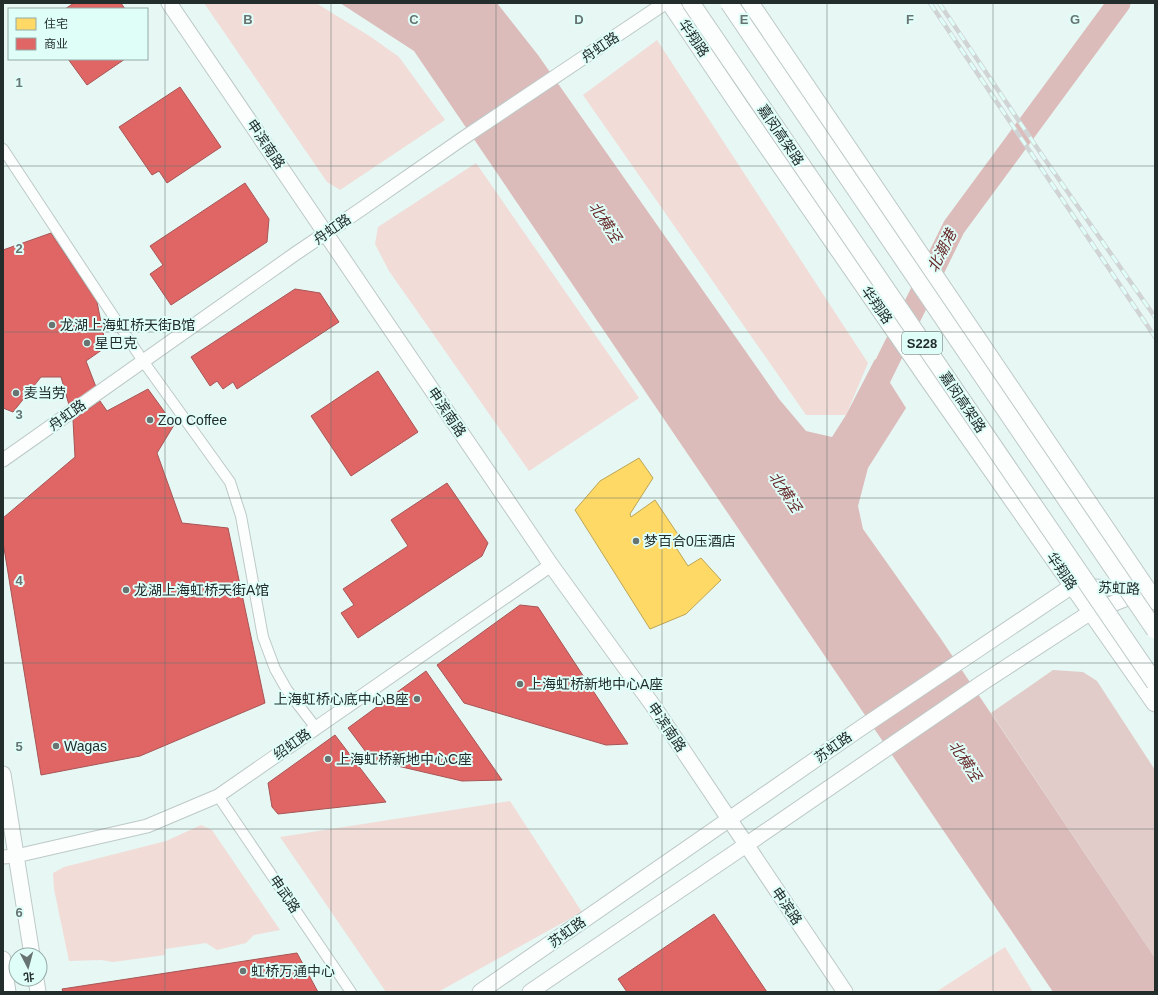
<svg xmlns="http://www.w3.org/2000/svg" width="1158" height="995" font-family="Helvetica,'Noto Sans SC',sans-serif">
	<rect width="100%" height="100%" fill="#e7f7f4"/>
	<!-- green -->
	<path fill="#f1dcd8" d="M 204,3 L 316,3 L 371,37 L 399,57 L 445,120 L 340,190 L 327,182 Z
		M 657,40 L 868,363 L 846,415 L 806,415 L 583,95 Z
		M 476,163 L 639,398 L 529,471 L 389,271 L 375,244 L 378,227 Z
		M 510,801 L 582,912 L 438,992 L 386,992 L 280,837 Z
		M 201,825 L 212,830 L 280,930 L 254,935 L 246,943 L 217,950 L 206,943 L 165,949 L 165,955 L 113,962 L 101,960 L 69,961 L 54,889 L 53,873 L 64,867 L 166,841 Z
		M 1005,947 L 1033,992 L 936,992 Z"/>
	<!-- forest -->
	<path fill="#e1ccc9" d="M 1053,670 L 1083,672 L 1097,681 L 1155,770 L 1155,958 L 991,713 Z"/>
	<!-- water -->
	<path fill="#dcbcba" d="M 340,3 L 497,3 L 538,55 L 779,399 L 806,431 L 832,437 L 846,415 L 875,359 L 906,408 L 868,468 L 858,506 L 863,529 L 941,639 L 1155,958 L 1155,992 L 1053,992 L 414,51 Z"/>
	<!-- homes -->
	<path fill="#ffd966" stroke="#bda555" d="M 639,458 L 653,478 L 630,514 L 631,517 L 655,500 L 679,536 L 675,546 L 688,566 L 701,558 L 721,580 L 686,614 L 650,629 L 575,510 L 600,481 Z"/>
	<!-- shops -->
	<path fill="#e06666" stroke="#a75555" d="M 74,3 L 121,3 L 125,9 L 65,9 Z
		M 68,59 L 125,59 L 87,85 Z
		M 180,87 L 221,147 L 167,183 L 159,171 L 152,175 L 119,127 Z
		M 245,183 L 269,219 L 267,242 L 171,305 L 150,274 L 163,265 L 150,246 Z
		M 51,233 L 97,302 L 106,347 L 86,361 L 96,387 L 69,405 L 61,377 L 41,377 L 13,412 L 3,408 L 3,250 Z
		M 295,289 L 320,293 L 339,322 L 237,389 L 233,382 L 223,389 L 217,381 L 210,386 L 191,357 Z
		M 378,371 L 418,432 L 351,476 L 311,416 Z
		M 148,389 L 174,425 L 157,453 L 182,523 L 228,528 L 265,703 L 140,756 L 41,775 L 3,542 L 3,518 L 75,457 L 73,420 L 100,401 L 107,411 Z
		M 447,483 L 488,543 L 482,556 L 358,638 L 341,613 L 354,605 L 343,589 L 408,546 L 391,520 Z
		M 520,605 L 538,607 L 628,744 L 606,745 L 464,703 L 437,665 Z
		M 426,671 L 502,780 L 462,781 L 372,760 L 348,728 Z
		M 335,735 L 386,802 L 278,814 L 272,807 L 268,783 Z
		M 714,914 L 767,992 L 627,992 L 618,979 Z
		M 297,953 L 318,992 L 63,992 L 62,989 Z"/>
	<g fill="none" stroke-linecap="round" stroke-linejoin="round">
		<!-- river -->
		<path stroke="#dcbcba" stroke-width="23" d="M 869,399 L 954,227 L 1119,3"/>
		<!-- minor casing -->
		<g stroke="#bdc9c7" stroke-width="12">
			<path id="minor" d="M 3,149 L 143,361 L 230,482 L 241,516 L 263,637 L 275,669 L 287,690 L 316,728
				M 218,796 L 351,992"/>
		</g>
		<!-- tertiary casing -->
		<g stroke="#bdc9c7" stroke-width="15">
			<path id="tertiary" d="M 3,460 L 295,254 L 360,210 L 462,139 L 665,3
				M 3,857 L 16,856 L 147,826 L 218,796 L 551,565"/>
		</g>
		<!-- secondary casing -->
		<g stroke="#bdc9c7" stroke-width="17">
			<path id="secondary" d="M 169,3 L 551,565 L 654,707 L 845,992
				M 3,774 L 32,955
				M 3,959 L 8,992
				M 36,979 L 38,992
				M 480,992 L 858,730 L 1072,586 L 1136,589
				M 530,992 L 746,845 L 982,683 L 1091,612 L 1143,592"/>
		</g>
		<!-- primary casing -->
		<g stroke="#bdc9c7" stroke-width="19">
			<path id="primary" d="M 670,3 L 740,107 L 928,379 L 1155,703
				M 750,3 L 1155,601"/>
		</g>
		<!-- minor -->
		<use href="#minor" stroke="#fbfefd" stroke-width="10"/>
		<!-- tertiary -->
		<use href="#tertiary" stroke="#fbfefd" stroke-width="13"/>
		<!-- secondary -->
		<use href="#secondary" stroke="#fbfefd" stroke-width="15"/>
		<!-- primary -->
		<use href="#primary" stroke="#fbfefd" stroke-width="17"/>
		<!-- rail casing -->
		<g stroke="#d0d4d4" stroke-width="4.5">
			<path id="rail" d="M 930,3 L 1155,337
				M 939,3 L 1044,158 L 1155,317"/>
		</g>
		<!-- rail -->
		<use href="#rail" stroke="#e0fef8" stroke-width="3" stroke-dasharray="9" stroke-linecap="butt"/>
		<!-- trunk-bridge casing -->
		<g stroke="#bdc9c7" stroke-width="19" stroke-linecap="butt">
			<path id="trunk-bridge" d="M 691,3 L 1155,683
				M 729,3 L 1155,630"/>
		</g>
		<!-- trunk-bridge -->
		<use href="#trunk-bridge" stroke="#fbfefd" stroke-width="17"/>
	</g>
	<!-- grid -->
	<path fill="none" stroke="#677472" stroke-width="1" stroke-opacity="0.55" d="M 165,3 L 165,992M 331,3 L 331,992M 496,3 L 496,992M 662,3 L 662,992M 827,3 L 827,992M 993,3 L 993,992M 3,166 L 1155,166M 3,332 L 1155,332M 3,498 L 1155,498M 3,663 L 1155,663M 3,829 L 1155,829"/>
	<!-- markers -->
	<g fill="#677472" stroke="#e0fef8" stroke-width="1.5">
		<circle cx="52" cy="325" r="4"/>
		<circle cx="87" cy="343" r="4"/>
		<circle cx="16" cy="393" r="4"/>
		<circle cx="150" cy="420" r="4"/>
		<circle cx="636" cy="541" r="4"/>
		<circle cx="126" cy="590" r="4"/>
		<circle cx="520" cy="684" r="4"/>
		<circle cx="417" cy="699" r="4"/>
		<circle cx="56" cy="746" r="4"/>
		<circle cx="328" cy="759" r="4"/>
		<circle cx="243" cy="971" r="4"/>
	</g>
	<g text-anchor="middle" stroke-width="4" stroke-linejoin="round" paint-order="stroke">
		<!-- shield labels -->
		<rect fill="#e0fef8" stroke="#5b6c69" stroke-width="1" x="902" y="332" width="40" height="22" rx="3"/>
		<g font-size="13" font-weight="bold" fill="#222d2c">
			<text x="922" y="348">S228</text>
		</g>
		<!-- street labels -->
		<g font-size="14" fill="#222d2c" stroke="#e0fef8">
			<text transform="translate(694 38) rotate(56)" y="5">华翔路</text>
			<text transform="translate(600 47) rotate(-34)" y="5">舟虹路</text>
			<text transform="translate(781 135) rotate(56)" y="5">嘉闵高架路</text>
			<text transform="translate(266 144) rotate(56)" y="5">申滨南路</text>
			<text transform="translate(332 229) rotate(-34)" y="5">舟虹路</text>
			<text transform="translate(877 305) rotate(55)" y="5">华翔路</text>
			<text transform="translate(963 402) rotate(56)" y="5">嘉闵高架路</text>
			<text transform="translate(447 412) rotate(56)" y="5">申滨南路</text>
			<text transform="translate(67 415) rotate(-35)" y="5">舟虹路</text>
			<text transform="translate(1062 571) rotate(56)" y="5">华翔路</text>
			<text transform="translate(1119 588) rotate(3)" y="5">苏虹路</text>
			<text transform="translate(667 727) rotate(56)" y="5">申滨南路</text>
			<text transform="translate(292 744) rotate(-35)" y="5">绍虹路</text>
			<text transform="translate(833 747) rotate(-35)" y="5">苏虹路</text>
			<text transform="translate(285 894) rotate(56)" y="5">申武路</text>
			<text transform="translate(787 906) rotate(56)" y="5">申滨路</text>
			<text transform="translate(567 932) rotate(-35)" y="5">苏虹路</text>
		</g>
		<!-- poi labels -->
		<g font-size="14" fill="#222d2c" stroke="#e0fef8" text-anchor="start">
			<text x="60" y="330">龙湖上海虹桥天街B馆</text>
			<text x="95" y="348">星巴克</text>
			<text x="24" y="398">麦当劳</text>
			<text x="158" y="425">Zoo Coffee</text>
			<text x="644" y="546">梦百合0压酒店</text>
			<text x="134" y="595">龙湖上海虹桥天街A馆</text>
			<text x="528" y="689">上海虹桥新地中心A座</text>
			<text x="409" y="704" text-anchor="end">上海虹桥心底中心B座</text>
			<text x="64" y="751">Wagas</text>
			<text x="336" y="764">上海虹桥新地中心C座</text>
			<text x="251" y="976">虹桥万通中心</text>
		</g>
		<!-- water labels -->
		<g font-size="15" font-style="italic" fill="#68292a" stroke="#e0fef8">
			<text transform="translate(605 222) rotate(56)" y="5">北横泾</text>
			<text transform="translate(942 251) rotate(-63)" y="5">北潮港</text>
			<text transform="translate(785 492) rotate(56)" y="5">北横泾</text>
			<text transform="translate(965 761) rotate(56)" y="5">北横泾</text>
		</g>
	</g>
	<g font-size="13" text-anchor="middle" font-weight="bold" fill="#677472" stroke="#e0fef8" stroke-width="4" stroke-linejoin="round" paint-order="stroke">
		<text x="248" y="24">B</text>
		<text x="414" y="24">C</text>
		<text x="579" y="24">D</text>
		<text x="744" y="24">E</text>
		<text x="910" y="24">F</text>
		<text x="1075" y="24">G</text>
		<text x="19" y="87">1</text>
		<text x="19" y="253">2</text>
		<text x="19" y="419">3</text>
		<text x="19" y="585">4</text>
		<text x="19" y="751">5</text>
		<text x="19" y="917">6</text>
	</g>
	<!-- border -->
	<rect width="1158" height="995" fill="none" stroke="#222d2c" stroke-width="8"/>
	<!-- legend -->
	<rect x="8" y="8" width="140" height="52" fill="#e0fef8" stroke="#94aaa6"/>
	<rect x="16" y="18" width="20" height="12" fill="#ffd966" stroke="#94aaa6"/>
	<text x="44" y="28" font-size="12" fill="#222d2c">住宅</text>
	<rect x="16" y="38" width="20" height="12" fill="#e06666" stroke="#94aaa6"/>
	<text x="44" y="48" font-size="12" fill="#222d2c">商业</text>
	<!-- north arrow -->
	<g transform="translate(28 967) rotate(174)"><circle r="19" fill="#e0fef8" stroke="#94aaa6"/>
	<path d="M0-3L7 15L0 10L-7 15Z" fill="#677472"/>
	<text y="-6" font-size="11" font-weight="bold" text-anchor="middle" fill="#222d2c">北</text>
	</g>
</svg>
